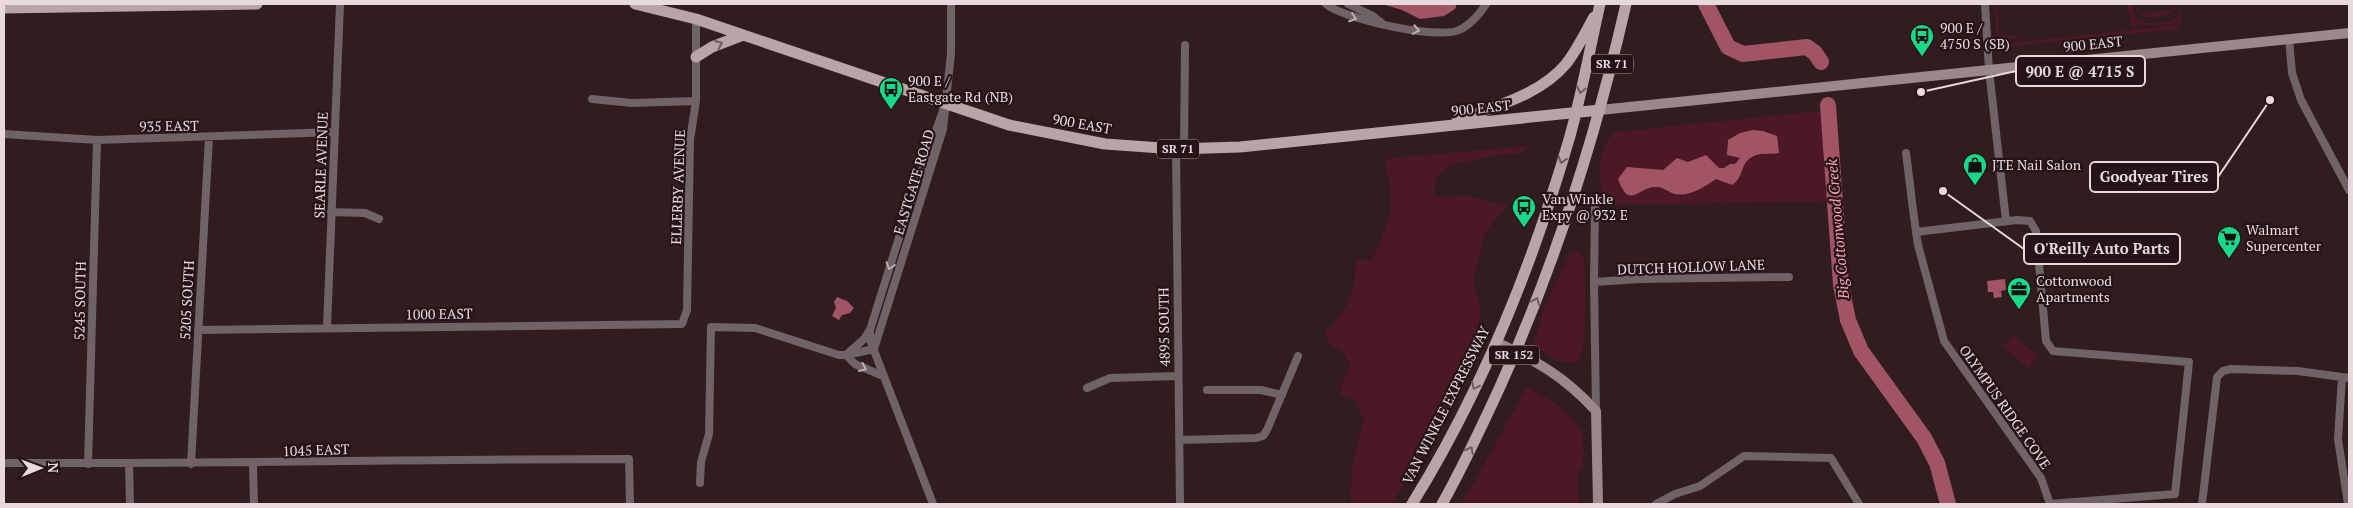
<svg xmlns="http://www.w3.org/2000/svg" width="2353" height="508" font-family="'PT Serif',serif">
	<rect width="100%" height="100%" fill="#311c20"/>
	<!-- green -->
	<path fill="#4d1825" d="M 1995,4 L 1997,4 L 1999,32 L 2008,36 L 2021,36 L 2021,38 L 2006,40 L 2005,37 L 2002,37 L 2003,40 L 1997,41 Z
		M 2127,4 L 2131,4 L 2136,19 C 2144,26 2173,24 2179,15 C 2181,11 2181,5 2182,4 L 2181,23 L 2139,26 L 2138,23 L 2136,24 L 2136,26 L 2132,27 Z
		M 2137,4 L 2140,14 L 2173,10 L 2173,4 L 2175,9 C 2170,18 2153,17 2144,17 L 2138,13 Z
		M 2178,25 L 2180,26 L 2177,29 L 2002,47 L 2003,44 Z
		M 1829,110 L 1833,201 L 1602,205 C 1601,182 1594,147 1616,132 Z
		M 1529,146 L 1522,153 L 1497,155 L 1450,165 L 1435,179 L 1435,197 L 1468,196 L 1507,206 L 1486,231 L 1474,280 L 1480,308 L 1478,339 L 1444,414 L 1392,504 L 1351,504 C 1351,470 1353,454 1364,421 L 1355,400 L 1340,395 L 1343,380 L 1350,366 L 1343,351 L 1329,344 L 1325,332 C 1348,311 1356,290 1356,259 L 1372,260 L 1391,215 L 1391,188 L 1384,162 L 1390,158 Z
		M 1571,252 L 1578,253 L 1584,258 C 1585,292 1588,328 1580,360 C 1563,368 1543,355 1534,341 L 1545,305 Z
		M 2013,335 L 2038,356 L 2029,368 L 2003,347 Z
		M 1527,387 C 1546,398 1573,411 1581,432 C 1585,441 1583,458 1583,468 L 1577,473 L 1579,504 L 1462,504 Z"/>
	<!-- water -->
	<path fill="#a05464" d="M 1382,4 L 1457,4 L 1455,9 L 1444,16 L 1420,19 L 1402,10 Z
		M 1753,130 L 1763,131 L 1777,136 L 1779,153 C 1770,155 1760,152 1752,157 C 1740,163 1744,178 1732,185 L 1716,179 C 1704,187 1687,199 1672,193 C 1667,191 1664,188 1658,187 C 1638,185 1630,212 1618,179 L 1627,167 L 1663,170 L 1677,158 L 1688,162 L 1706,155 L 1719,168 L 1724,168 L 1730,164 L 1735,164 L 1740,158 L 1727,155 L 1728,140 L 1740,133 Z
		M 2005,279 L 2006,290 L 2001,291 L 2002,297 L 1994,298 L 1993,292 L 1988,292 L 1987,281 Z
		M 837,297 L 847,301 L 854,308 L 850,313 L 842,315 L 839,320 L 832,316 L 836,308 L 834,302 Z"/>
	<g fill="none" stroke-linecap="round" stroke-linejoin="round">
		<!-- river -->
		<path stroke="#a05464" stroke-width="16" d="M 1706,4 L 1728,47 L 1743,54 L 1807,47 L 1815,53 L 1821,62
			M 1828,105 L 1841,285 L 1848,320 L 1861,351 L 1924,438 L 1937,463 L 1948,504"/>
		<!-- minor -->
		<path stroke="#6f6365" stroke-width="8" d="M 1326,4 C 1343,19 1438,40 1459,30 C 1469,26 1481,13 1486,4
			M 1348,4 L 1373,16 L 1383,24
			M 1985,4 L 1989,70 L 2006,221
			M 2289,39 L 2292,73 L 2301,100 L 2349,190
			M 592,99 L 632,103 L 696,101
			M 4,134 L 97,140 L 335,132
			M 1176,149 L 1180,504
			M 1184,149 L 1185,45
			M 1906,153 C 1910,183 1913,214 1918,245 L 1944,341 L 2041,478 L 2050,504 L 2175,494 L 2189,362 L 2053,351 L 2046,341 L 2036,231 L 2030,221 L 2017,220 L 1916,232
			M 1595,205 L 1594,282 L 1596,411
			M 331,212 L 365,213 L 379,219
			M 1594,282 L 1640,279 L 1789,277
			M 327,327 L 340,4
			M 198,330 L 682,324 L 687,310 L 690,140 L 696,101 L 696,19
			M 869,331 L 864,339 L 846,355 L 855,364 L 883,376
			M 874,349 L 943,129 L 951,53 L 951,4
			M 2342,377 L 2338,439 L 2348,504
			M 1087,388 L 1110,378 L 1178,376
			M 1207,390 L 1261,390 L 1282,395
			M 1179,440 L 1256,438 L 1263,436 L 1267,430 L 1298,356
			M 4,463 C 212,464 421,459 629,459 L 630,504
			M 129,463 L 130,504
			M 88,464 L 97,140
			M 191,464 L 209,137
			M 253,464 L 254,504
			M 700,483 L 701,462 L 709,434 L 711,327 L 755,328 L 839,355 L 846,355 L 874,349
			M 933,504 L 870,340 L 870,330 L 909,206 L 945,105
			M 1656,504 L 1675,494 L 1700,486 L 1744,456 L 1831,458 L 1859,504
			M 2202,504 L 2217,377 L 2223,371 L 2231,369 L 2298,371 L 2349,378"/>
		<!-- secondary -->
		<path stroke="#9a888a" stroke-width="10" d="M 1600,110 L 2349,33
			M 1496,342 C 1537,361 1565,377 1596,411 L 1598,504"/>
		<!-- primary -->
		<path stroke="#bba4a7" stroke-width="11" d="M 635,4 L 696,19 L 1009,125 L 1105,144 L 1176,149 L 1240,147 L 1600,110
			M 4,8 L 257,4
			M 696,57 L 712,47 L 743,35
			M 1457,121 C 1494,106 1539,96 1566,64 C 1577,50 1585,33 1594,17
			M 1412,504 C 1482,391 1533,264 1570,136 C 1582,93 1590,48 1600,4
			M 1442,504 C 1463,467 1481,428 1499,389 C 1555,265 1596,136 1626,4"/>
	</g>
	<!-- one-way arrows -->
	<defs><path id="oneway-chevron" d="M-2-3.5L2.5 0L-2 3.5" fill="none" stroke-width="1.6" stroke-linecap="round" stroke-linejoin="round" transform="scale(1.25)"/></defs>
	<g stroke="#beb0b2">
		<use href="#oneway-chevron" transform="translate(1353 18) rotate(20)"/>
		<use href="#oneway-chevron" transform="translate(1416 30) rotate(11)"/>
		<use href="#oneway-chevron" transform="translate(890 266) rotate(108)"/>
		<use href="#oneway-chevron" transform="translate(863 368) rotate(25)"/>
	</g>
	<g stroke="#705c5f">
		<use href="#oneway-chevron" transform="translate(719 44) rotate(-24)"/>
		<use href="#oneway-chevron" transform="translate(1581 90) rotate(103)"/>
		<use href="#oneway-chevron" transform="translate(1562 160) rotate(107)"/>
		<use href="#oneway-chevron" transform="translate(1536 301) rotate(-68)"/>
		<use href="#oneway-chevron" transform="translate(1475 386) rotate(115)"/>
		<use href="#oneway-chevron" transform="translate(1470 450) rotate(-63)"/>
	</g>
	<!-- icons -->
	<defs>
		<g id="bus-pin" transform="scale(1.25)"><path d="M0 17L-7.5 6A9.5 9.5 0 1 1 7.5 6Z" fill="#18d989" stroke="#261317"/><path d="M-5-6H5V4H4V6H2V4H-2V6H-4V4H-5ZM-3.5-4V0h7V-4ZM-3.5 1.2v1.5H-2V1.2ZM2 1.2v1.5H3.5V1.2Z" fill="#111"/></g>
		<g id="shop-pin" transform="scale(1.25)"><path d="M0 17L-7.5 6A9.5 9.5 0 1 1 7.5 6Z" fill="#18d989" stroke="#261317"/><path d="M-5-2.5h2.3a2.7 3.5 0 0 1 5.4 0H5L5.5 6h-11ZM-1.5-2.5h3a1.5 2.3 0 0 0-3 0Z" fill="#111"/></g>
		<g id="supermarket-pin" transform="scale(1.25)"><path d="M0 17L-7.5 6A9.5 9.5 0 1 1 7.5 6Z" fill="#18d989" stroke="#261317"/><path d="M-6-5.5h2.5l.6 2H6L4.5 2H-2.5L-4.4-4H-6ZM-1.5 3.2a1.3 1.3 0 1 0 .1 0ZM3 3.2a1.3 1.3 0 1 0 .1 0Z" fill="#111"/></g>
		<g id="office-pin" transform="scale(1.25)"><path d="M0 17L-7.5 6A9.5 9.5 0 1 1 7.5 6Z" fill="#18d989" stroke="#261317"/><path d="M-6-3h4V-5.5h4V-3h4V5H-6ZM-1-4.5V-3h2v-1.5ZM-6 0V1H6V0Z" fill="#111"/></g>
	</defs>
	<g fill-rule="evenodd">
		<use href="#bus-pin" x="1922" y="36"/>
		<use href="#bus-pin" x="891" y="89"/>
		<use href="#shop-pin" x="1975" y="165"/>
		<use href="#bus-pin" x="1524" y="207"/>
		<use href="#supermarket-pin" x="2229" y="238"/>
		<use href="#office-pin" x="2019" y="289"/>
	</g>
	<g text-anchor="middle" stroke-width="4.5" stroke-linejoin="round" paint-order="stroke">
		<!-- shield labels -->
		<g fill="#261317" stroke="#ae9ea1" stroke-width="1">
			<rect x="1591" y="54.5" width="42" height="19" rx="4"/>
			<rect x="1157" y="139.5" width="42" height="19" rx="4"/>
			<rect x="1489" y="345.5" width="50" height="19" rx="4"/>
		</g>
		<g font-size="12" font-weight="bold" fill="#e8dadc">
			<text x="1612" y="68">SR 71</text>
			<text x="1178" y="153">SR 71</text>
			<text x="1514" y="359">SR 152</text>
		</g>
		<!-- poi labels -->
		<g font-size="14" fill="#e8dadc" stroke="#261317" text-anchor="start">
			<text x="1940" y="33">900 E /<tspan x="1940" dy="16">4750 S (SB)</tspan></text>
			<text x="908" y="86">900 E /<tspan x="908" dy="16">Eastgate Rd (NB)</tspan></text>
			<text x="1992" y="170">JTE Nail Salon</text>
			<text x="1542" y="204">Van Winkle<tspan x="1542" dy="16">Expy @ 932 E</tspan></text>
			<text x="2246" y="235">Walmart<tspan x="2246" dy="16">Supercenter</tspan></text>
			<text x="2036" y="286">Cottonwood<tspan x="2036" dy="16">Apartments</tspan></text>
		</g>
		<!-- street labels -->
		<g font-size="14" fill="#e8dadc" stroke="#261317">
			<text transform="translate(2093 44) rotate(-6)" y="5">900 EAST</text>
			<text transform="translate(1481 108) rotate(-6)" y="5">900 EAST</text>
			<text transform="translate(1082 124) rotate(10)" y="5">900 EAST</text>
			<text transform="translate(169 126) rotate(-1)" y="5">935 EAST</text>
			<text transform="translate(321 165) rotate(-88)" y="5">SEARLE AVENUE</text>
			<text transform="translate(914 182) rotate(-73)" y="5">EASTGATE ROAD</text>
			<text transform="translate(678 187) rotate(-88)" y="5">ELLERBY AVENUE</text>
			<text transform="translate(1691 267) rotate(-2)" y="5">DUTCH HOLLOW LANE</text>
			<text transform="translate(187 300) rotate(-87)" y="5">5205 SOUTH</text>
			<text transform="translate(80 301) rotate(-89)" y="5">5245 SOUTH</text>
			<text transform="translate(439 314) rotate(-1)" y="5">1000 EAST</text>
			<text transform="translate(1164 327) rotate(-91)" y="5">4895 SOUTH</text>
			<text transform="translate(1446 405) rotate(-63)" y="5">VAN WINKLE EXPRESSWAY</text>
			<text transform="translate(2005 407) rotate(55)" y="5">OLYMPUS RIDGE COVE</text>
			<text transform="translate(316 450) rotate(-2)" y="5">1045 EAST</text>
		</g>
		<!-- water labels -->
		<g font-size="15" font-style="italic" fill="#fea6b5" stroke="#261317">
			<text transform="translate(1838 229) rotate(-95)" y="5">Big Cottonwood Creek</text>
		</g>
	</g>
	<!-- callouts -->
	<path fill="none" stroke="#e8dadc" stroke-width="2" d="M1921 92L2016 71M2270 100L2218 177M1943 191L2024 249"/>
	<g fill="#e8dadc" stroke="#261317" stroke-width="2">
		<circle cx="1921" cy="92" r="5"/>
		<circle cx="2270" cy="100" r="5"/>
		<circle cx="1943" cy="191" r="5"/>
	</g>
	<g fill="#261317" stroke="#e8dadc" stroke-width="2">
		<rect x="2016" y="56" width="129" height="30" rx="5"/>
		<rect x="2090" y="162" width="128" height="30" rx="5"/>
		<rect x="2024" y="234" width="156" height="30" rx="5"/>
	</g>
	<g font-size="15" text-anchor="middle" font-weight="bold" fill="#e8dadc">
		<text x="2080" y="77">900 E @ 4715 S</text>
		<text x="2154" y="182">Goodyear Tires</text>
		<text x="2102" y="254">O'Reilly Auto Parts</text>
	</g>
	<!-- border -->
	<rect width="2353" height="508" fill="none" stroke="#e8dadc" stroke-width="10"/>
	<!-- north arrow -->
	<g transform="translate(40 468) rotate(89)" stroke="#261317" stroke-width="4" paint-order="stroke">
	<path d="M0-4L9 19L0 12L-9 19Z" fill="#e8dadc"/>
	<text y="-8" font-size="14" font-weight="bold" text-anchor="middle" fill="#e8dadc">N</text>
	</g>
</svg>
